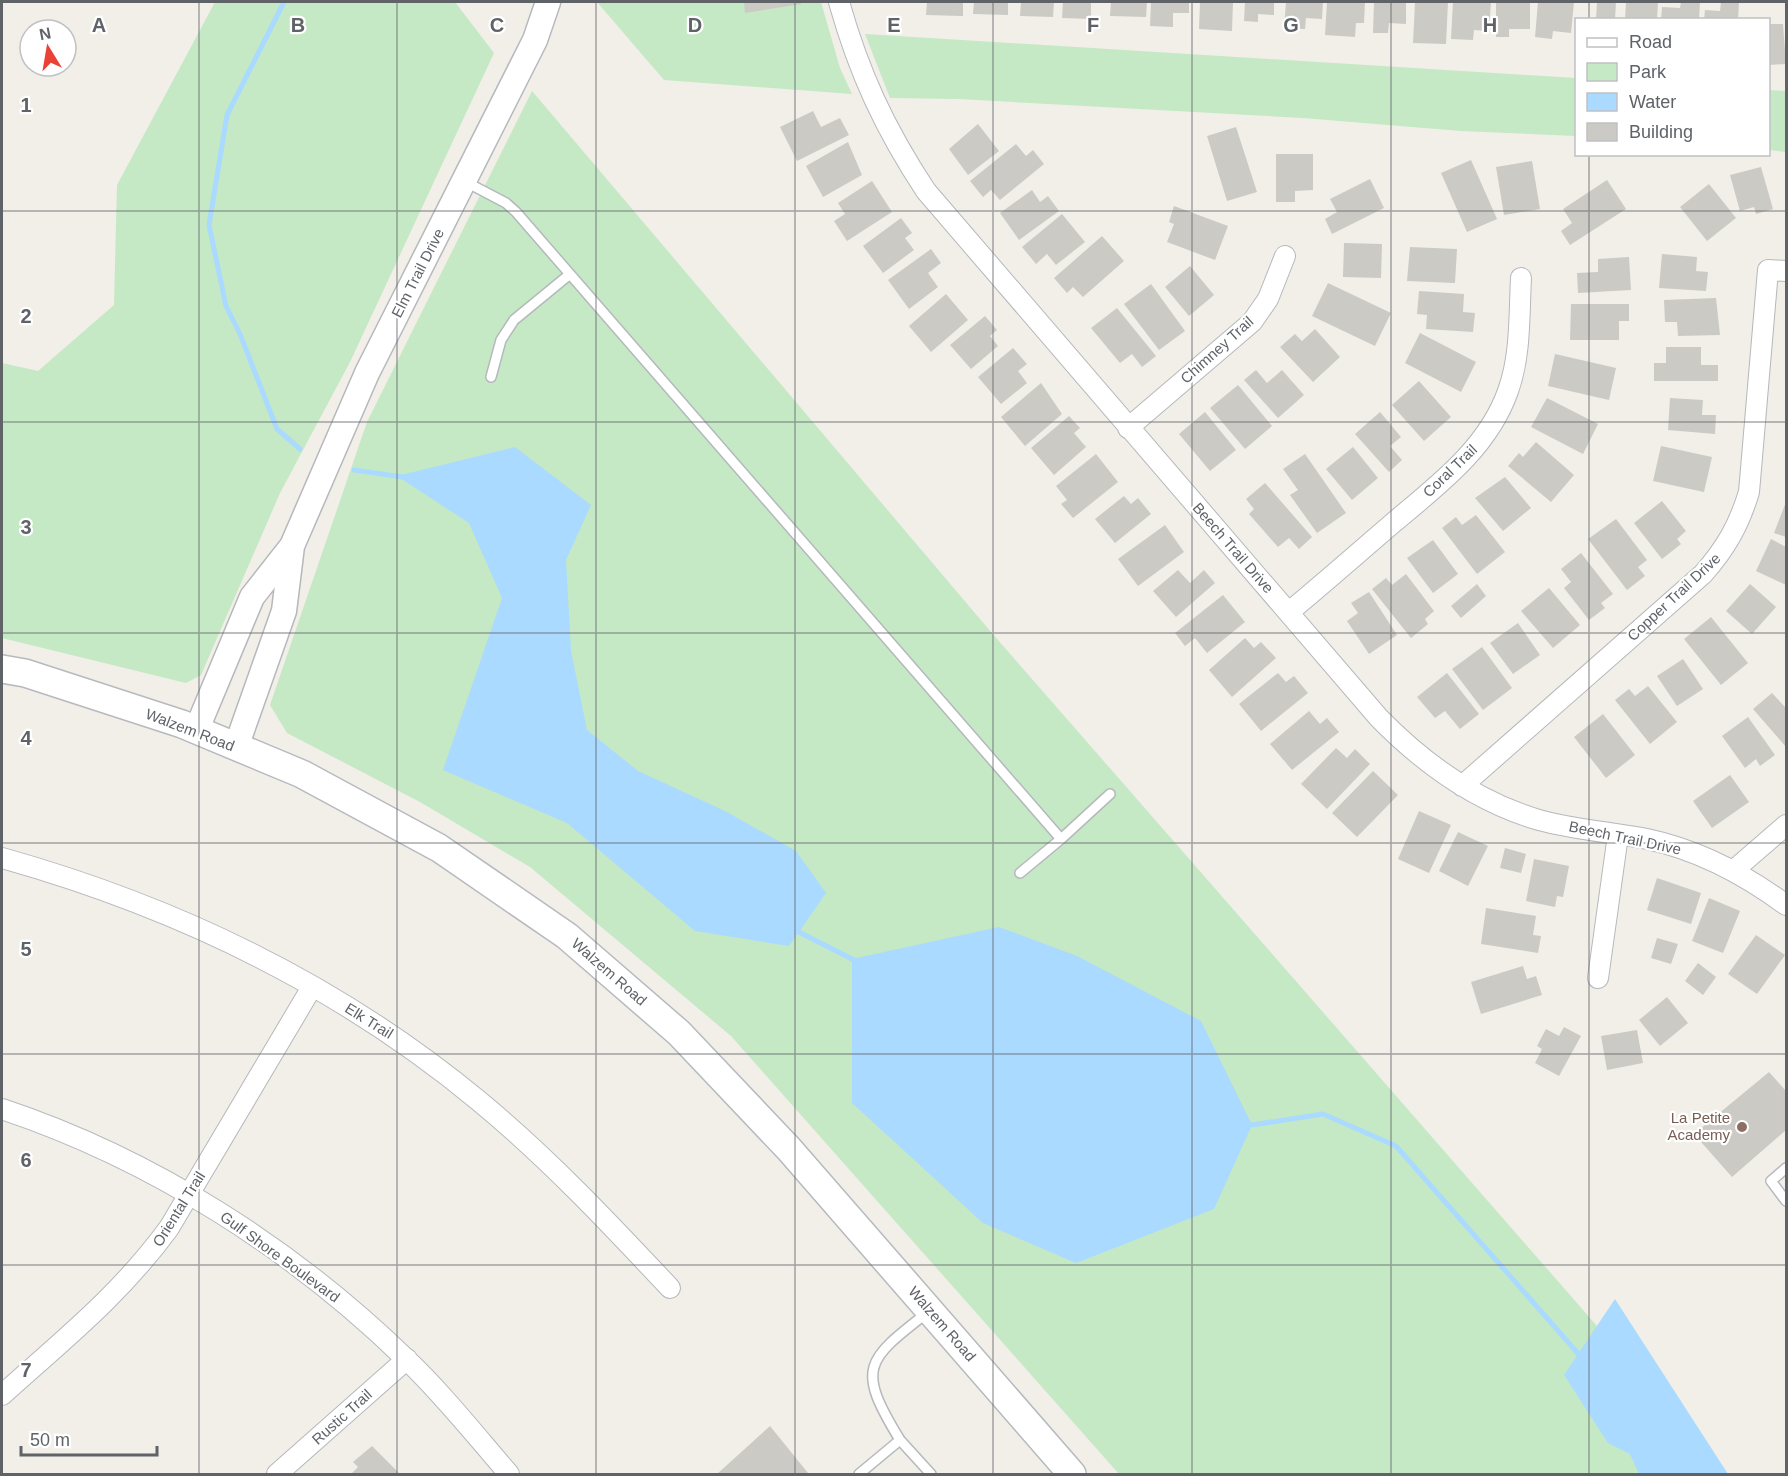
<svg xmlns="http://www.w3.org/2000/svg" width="1788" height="1476" font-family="Helvetica,sans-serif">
	<rect width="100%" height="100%" fill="#f1efe8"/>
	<!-- green -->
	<path fill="#c5e8c5" d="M 215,2 L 455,2 L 494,53 L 350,362 L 280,493 L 201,675 L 186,683 L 2,638 L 2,363 L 38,371 L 114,305 L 117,185 Z
		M 597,2 L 821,2 L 840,68 L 852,94 L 664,80 Z
		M 865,34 L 1576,78 L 1576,136 L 1461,131 L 1303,118 L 958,99 L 890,98 Z
		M 1769,90 L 1786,91 L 1786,152 L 1769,150 Z
		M 532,91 L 991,632 L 1597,1326 L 1723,1474 L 1119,1474 L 731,1036 L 530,867 L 420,802 L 287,733 L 270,705 L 367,422 Z"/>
	<!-- water -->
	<path fill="#aadaff" d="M 515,447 L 591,505 L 566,560 L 571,651 L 587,730 L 638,771 L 725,811 L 796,851 L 826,893 L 789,946 L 695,931 L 567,823 L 443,770 L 502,598 L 469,523 L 397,476 Z
		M 999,927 L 1077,956 L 1201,1021 L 1252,1125 L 1214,1209 L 1076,1263 L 983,1223 L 852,1103 L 852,959 Z
		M 1615,1299 L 1728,1474 L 1639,1474 L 1630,1454 L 1608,1443 L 1564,1375 Z"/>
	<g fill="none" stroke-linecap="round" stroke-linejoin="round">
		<!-- stream -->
		<path stroke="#aadaff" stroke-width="5" d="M 284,2 L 227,115 L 209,225 L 226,306 L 240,334 L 277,429 L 300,449
			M 354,470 L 403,477
			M 793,929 L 856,961
			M 1248,1123 L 1252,1125 L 1323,1114 L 1396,1146 L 1582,1358"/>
	</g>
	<!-- building -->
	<path fill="#cccac5" d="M 744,2 L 801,2 L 801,4 L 745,13 Z
		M 927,2 L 963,2 L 963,16 L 926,15 Z
		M 974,2 L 1008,2 L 1008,15 L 973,14 Z
		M 1021,2 L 1054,2 L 1053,17 L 1020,16 Z
		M 1063,2 L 1091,2 L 1091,19 L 1062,18 Z
		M 1111,2 L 1147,2 L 1146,17 L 1110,16 Z
		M 1151,2 L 1189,2 L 1189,13 L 1173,13 L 1173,27 L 1150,26 Z
		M 1200,2 L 1233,2 L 1232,31 L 1199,29 Z
		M 1245,2 L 1274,2 L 1274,15 L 1258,14 L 1258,22 L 1244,21 Z
		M 1286,2 L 1323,2 L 1322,19 L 1306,18 L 1305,29 L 1284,28 Z
		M 1327,2 L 1365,2 L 1364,23 L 1356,23 L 1355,37 L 1325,35 Z
		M 1374,2 L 1406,2 L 1406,24 L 1389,23 L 1388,33 L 1373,33 Z
		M 1415,2 L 1448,2 L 1446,44 L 1413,43 Z
		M 1453,2 L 1491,2 L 1489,31 L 1474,30 L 1473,40 L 1451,39 Z
		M 1496,2 L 1530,2 L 1530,29 L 1509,29 L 1509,37 L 1496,37 Z
		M 1538,2 L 1574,2 L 1571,33 L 1553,31 L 1552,39 L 1535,37 Z
		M 1597,2 L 1616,2 L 1615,20 L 1596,20 Z
		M 1626,2 L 1658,2 L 1657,20 L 1625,20 Z
		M 1681,2 L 1700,2 L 1699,20 L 1661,20 L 1662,7 L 1680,8 Z
		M 1721,2 L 1739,2 L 1738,20 L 1704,20 L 1705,10 L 1720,11 Z
		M 1768,24 L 1783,24 L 1786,64 L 1768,65 Z
		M 813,111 L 821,127 L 840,118 L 849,135 L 797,161 L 780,127 Z
		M 978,124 L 999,151 L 968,175 L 949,149 Z
		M 1236,127 L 1257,192 L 1227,201 L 1207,136 Z
		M 848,142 L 862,175 L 823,197 L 806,166 Z
		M 1016,144 L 1026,156 L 1033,150 L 1044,164 L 1000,200 L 991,190 L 983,197 L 970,181 Z
		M 1276,154 L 1313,154 L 1313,190 L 1295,191 L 1295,202 L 1276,202 Z
		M 1471,160 L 1497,219 L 1467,232 L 1441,173 Z
		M 1532,161 L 1540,209 L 1504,215 L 1496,167 Z
		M 1761,167 L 1773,209 L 1756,214 L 1754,207 L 1740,211 L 1730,175 Z
		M 1370,179 L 1384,208 L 1332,234 L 1325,219 L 1337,212 L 1330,199 Z
		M 1607,180 L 1626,209 L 1570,245 L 1561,231 L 1572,223 L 1563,209 Z
		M 872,181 L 892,212 L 847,241 L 834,221 L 845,214 L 838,203 Z
		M 1709,184 L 1736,218 L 1707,241 L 1680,207 Z
		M 1032,190 L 1040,202 L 1048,196 L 1059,211 L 1019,240 L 1000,213 Z
		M 1174,206 L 1228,226 L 1215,260 L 1167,242 L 1174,224 L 1169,222 Z
		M 1062,214 L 1085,242 L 1056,265 L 1047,254 L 1036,264 L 1022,247 Z
		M 901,218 L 912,233 L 905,238 L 914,250 L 883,273 L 863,246 Z
		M 1102,236 L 1124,261 L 1083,297 L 1073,287 L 1067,293 L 1054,278 Z
		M 1344,243 L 1382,244 L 1381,278 L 1343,277 Z
		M 1410,247 L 1457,249 L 1455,283 L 1407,281 Z
		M 931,249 L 941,263 L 928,273 L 938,287 L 909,309 L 888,280 Z
		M 1662,254 L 1697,257 L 1696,271 L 1708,272 L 1706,291 L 1659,288 Z
		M 1629,257 L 1631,290 L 1578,293 L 1577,273 L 1598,272 L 1598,259 Z
		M 1190,266 L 1214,295 L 1189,316 L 1165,287 Z
		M 1328,283 L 1391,313 L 1375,346 L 1312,316 Z
		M 1151,284 L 1185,331 L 1159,350 L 1124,304 Z
		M 1419,291 L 1464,294 L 1463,312 L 1475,313 L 1473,332 L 1426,329 L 1427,315 L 1417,314 Z
		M 946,294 L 968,320 L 931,352 L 909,326 Z
		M 1716,298 L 1720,335 L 1678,336 L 1677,322 L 1665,322 L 1664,300 Z
		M 1571,304 L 1629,304 L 1629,321 L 1619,321 L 1619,340 L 1570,340 Z
		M 1117,308 L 1156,356 L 1142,367 L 1132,354 L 1120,363 L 1091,328 Z
		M 985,316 L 997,330 L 990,336 L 998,346 L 971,369 L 950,345 Z
		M 1315,329 L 1340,357 L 1313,382 L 1280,347 L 1295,334 L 1302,341 Z
		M 1420,333 L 1476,362 L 1461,392 L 1405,363 Z
		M 1666,347 L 1701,347 L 1701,365 L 1718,365 L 1718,381 L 1654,381 L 1654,363 L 1666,363 Z
		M 1013,348 L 1027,364 L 1018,371 L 1027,383 L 1001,404 L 978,377 Z
		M 1555,354 L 1616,368 L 1609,400 L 1548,386 Z
		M 1256,370 L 1267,383 L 1282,370 L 1304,395 L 1278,418 L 1244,380 Z
		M 1419,381 L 1451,417 L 1424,441 L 1392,405 Z
		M 1041,383 L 1062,414 L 1025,446 L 1001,417 Z
		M 1238,385 L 1272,426 L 1245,449 L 1210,408 Z
		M 1547,398 L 1598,424 L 1583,454 L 1531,427 Z
		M 1670,398 L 1703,400 L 1702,415 L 1716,415 L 1715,434 L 1668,430 Z
		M 1205,412 L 1236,450 L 1210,471 L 1179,434 Z
		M 1380,412 L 1401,437 L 1390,446 L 1402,460 L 1389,472 L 1355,434 Z
		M 1069,416 L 1080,428 L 1074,433 L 1086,447 L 1054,475 L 1031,448 Z
		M 1536,442 L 1574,475 L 1551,502 L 1508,466 L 1519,453 L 1523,457 Z
		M 1661,446 L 1712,457 L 1704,492 L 1653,481 Z
		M 1353,447 L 1378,478 L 1352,500 L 1326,469 Z
		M 1096,454 L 1118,482 L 1073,518 L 1061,504 L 1067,500 L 1056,486 Z
		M 1305,454 L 1346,513 L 1317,533 L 1290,495 L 1298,490 L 1283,469 Z
		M 1505,477 L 1531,508 L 1503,531 L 1475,498 Z
		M 1265,483 L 1312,537 L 1299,549 L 1289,538 L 1278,547 L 1249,514 L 1254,509 L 1246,499 Z
		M 1124,496 L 1131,504 L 1138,498 L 1151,514 L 1115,543 L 1095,519 Z
		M 1662,501 L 1686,531 L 1677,539 L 1681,544 L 1662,559 L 1634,523 Z
		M 1786,502 L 1786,537 L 1774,533 Z
		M 1476,515 L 1505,552 L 1477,574 L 1442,528 L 1456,517 L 1462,525 Z
		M 1616,519 L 1647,560 L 1638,567 L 1645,576 L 1627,590 L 1588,539 Z
		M 1165,525 L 1184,552 L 1138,586 L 1118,559 Z
		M 1771,539 L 1786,547 L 1786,585 L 1756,571 Z
		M 1433,540 L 1458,574 L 1433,593 L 1407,558 Z
		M 1581,553 L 1613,594 L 1601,603 L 1605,608 L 1589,620 L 1564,588 L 1571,582 L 1561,569 Z
		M 1178,570 L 1190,583 L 1204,570 L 1215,583 L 1176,617 L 1153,591 Z
		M 1406,574 L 1434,611 L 1425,619 L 1428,624 L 1411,638 L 1372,589 L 1386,578 L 1392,585 Z
		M 1477,584 L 1486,596 L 1461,618 L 1451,606 Z
		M 1750,584 L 1776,607 L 1752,634 L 1726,611 Z
		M 1549,588 L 1580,625 L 1553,648 L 1521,611 Z
		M 1369,592 L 1397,635 L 1369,654 L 1347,621 L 1358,613 L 1351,603 Z
		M 1223,595 L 1245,622 L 1207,653 L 1195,638 L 1185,646 L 1175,633 Z
		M 1711,617 L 1748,663 L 1721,685 L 1684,639 Z
		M 1518,623 L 1540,655 L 1513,674 L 1490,643 Z
		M 1245,638 L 1254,648 L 1261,642 L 1276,658 L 1232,697 L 1209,670 Z
		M 1482,647 L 1512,688 L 1483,710 L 1452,669 Z
		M 1683,659 L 1703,689 L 1677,706 L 1657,676 Z
		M 1278,673 L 1286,682 L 1294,676 L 1308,693 L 1261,731 L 1239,704 Z
		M 1447,673 L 1479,714 L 1460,729 L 1445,711 L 1435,718 L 1417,697 Z
		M 1648,686 L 1677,722 L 1650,744 L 1615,700 L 1629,689 L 1635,696 Z
		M 1772,693 L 1786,708 L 1786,747 L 1753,709 Z
		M 1309,711 L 1320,724 L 1327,718 L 1339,732 L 1292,770 L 1270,744 Z
		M 1603,714 L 1635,755 L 1606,778 L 1574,737 Z
		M 1748,717 L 1775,755 L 1760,766 L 1756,759 L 1745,768 L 1722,736 Z
		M 1336,748 L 1347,758 L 1355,749 L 1370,764 L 1327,809 L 1301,784 Z
		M 1373,771 L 1398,795 L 1357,837 L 1332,813 Z
		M 1730,775 L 1749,802 L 1712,828 L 1693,801 Z
		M 1419,811 L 1451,825 L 1429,873 L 1398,859 Z
		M 1458,832 L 1488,846 L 1468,886 L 1439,871 Z
		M 1505,848 L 1526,854 L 1521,873 L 1500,868 Z
		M 1534,859 L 1569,866 L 1563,897 L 1557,896 L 1555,907 L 1526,901 Z
		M 1657,878 L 1701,893 L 1691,924 L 1647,910 Z
		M 1709,898 L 1740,911 L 1723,953 L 1692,941 Z
		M 1486,908 L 1536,916 L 1533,935 L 1541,936 L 1538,953 L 1481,944 Z
		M 1756,935 L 1785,955 L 1757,994 L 1728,974 Z
		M 1657,938 L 1678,944 L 1671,964 L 1651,958 Z
		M 1698,963 L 1716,977 L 1703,995 L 1685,981 Z
		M 1523,966 L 1527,979 L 1536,976 L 1542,995 L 1481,1014 L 1471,982 Z
		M 1667,997 L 1688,1023 L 1660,1046 L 1639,1020 Z
		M 1564,1027 L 1581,1036 L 1559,1076 L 1535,1063 L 1542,1049 L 1537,1046 L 1546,1029 L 1559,1036 Z
		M 1637,1030 L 1643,1063 L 1607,1070 L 1601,1036 Z
		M 1769,1072 L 1786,1091 L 1786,1130 L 1732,1177 L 1694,1134 Z
		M 770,1426 L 808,1473 L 717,1474 Z
		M 372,1446 L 400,1474 L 351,1474 L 358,1467 L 353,1462 Z"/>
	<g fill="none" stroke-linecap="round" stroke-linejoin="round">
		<!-- service casing -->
		<g stroke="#b5b8bc" stroke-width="12">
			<path id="service" d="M 464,181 L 506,203 L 516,212 L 1061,839 L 1110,794
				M 491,377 L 501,340 L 514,320 L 570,274
				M 1020,873 L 1061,839
				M 1786,1168 L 1771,1181 L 1786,1201
				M 900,1440 C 856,1368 865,1361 928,1312
				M 859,1474 L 900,1440 L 931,1474"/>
		</g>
		<!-- minor casing -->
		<g stroke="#b5b8bc" stroke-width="22">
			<path id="minor" d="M 839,2 C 859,73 885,129 926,191 L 1379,718 C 1424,764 1477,802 1539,820 C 1575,830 1611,832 1647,839 C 1699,850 1744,874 1786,905
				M 1128,428 L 1252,322 L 1268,299 L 1285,256
				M 1289,612 C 1324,583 1358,553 1393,523 C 1438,485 1488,448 1508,391 C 1521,355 1519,315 1521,278
				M 1462,786 L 1703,574 C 1726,548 1739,525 1749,492 L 1768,270 L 1786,271
				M 2,858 C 176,907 339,985 479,1101 C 548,1158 609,1223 670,1288
				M 1734,870 L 1786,825
				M 1598,978 L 1618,835
				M 2,1109 C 152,1159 293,1249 406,1359 C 443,1394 476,1436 509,1474
				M 2,1395 C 63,1340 120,1295 169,1228 L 312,987
				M 277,1474 L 407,1359"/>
		</g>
		<!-- tertiary casing -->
		<g stroke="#b5b8bc" stroke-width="27">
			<path id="tertiary" d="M 196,731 L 252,597 L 292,546 L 367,373 L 535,40 L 548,2
				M 236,747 L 284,611 L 292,546"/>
		</g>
		<!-- secondary casing -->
		<g stroke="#b6babf" stroke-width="30">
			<path id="secondary" d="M 2,669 L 25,673 L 182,724 L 302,774 L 439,848 L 567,936 L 679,1033 L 789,1149 L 1072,1474"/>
		</g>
		<!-- service -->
		<use href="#service" stroke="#fff" stroke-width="9"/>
		<!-- minor -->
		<use href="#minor" stroke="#fff" stroke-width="20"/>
		<!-- tertiary -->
		<use href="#tertiary" stroke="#fff" stroke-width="24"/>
		<!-- secondary -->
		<use href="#secondary" stroke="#fff" stroke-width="27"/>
	</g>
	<!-- grid -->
	<path fill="none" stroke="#5f6368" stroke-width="1.5" stroke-opacity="0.55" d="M 199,2 L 199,1474M 397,2 L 397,1474M 596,2 L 596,1474M 795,2 L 795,1474M 993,2 L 993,1474M 1192,2 L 1192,1474M 1391,2 L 1391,1474M 1589,2 L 1589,20M 1589,154 L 1589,1474M 2,211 L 1786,211M 2,422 L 1786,422M 2,633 L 1786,633M 2,843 L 1786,843M 2,1054 L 1786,1054M 2,1265 L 1786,1265"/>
	<!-- markers -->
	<circle fill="#8d6e63" stroke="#fff" stroke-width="2" cx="1742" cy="1127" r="6"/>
	<g text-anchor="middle" stroke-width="4.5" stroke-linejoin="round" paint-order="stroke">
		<!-- street labels -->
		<g font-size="15" fill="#5f6368" stroke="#fff">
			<text transform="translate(418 273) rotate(-63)" y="5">Elm Trail Drive</text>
			<text transform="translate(1217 350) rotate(-42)" y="5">Chimney Trail</text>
			<text transform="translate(1450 471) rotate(-44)" y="5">Coral Trail</text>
			<text transform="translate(1233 548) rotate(49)" y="5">Beech Trail Drive</text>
			<text transform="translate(1674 597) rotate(-43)" y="5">Copper Trail Drive</text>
			<text transform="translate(190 730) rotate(21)" y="5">Walzem Road</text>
			<text transform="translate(1625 838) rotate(12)" y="5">Beech Trail Drive</text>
			<text transform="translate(609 972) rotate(41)" y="5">Walzem Road</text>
			<text transform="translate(369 1021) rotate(32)" y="5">Elk Trail</text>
			<text transform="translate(179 1209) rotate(-58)" y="5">Oriental Trail</text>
			<text transform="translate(280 1257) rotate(36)" y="5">Gulf Shore Boulevard</text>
			<text transform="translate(942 1324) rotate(49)" y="5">Walzem Road</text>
			<text transform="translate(342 1417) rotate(-42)" y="5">Rustic Trail</text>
		</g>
		<!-- education labels -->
		<g font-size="15" fill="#785e54" stroke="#fff" text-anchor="end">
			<text x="1730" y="1123">La Petite<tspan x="1730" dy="17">Academy</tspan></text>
		</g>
	</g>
	<g font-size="20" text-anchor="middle" font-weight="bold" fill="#5f6368" stroke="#fff" stroke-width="4.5" stroke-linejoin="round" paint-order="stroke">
		<text x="99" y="32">A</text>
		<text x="298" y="32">B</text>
		<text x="497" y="32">C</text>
		<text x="695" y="32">D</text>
		<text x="894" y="32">E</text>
		<text x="1093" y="32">F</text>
		<text x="1291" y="32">G</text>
		<text x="1490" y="32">H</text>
		<text x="26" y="112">1</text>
		<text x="26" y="323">2</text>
		<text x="26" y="534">3</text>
		<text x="26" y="745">4</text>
		<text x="26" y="956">5</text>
		<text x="26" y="1167">6</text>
		<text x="26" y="1377">7</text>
	</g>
	<!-- border -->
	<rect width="1788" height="1476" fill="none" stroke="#5f6368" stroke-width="6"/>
	<!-- legend -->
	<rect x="1575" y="18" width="195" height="138" fill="#ffffff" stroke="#bfc1c3" stroke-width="1.5"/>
	<rect x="1587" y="38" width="30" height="9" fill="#ffffff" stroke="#bfc1c3" stroke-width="1.5"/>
	<text x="1629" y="48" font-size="18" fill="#5f6368">Road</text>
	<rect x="1587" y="63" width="30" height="18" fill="#c5e8c5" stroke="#bfc1c3" stroke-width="1.5"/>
	<text x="1629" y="78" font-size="18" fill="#5f6368">Park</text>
	<rect x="1587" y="93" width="30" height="18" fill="#aadaff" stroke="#bfc1c3" stroke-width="1.5"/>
	<text x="1629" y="108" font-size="18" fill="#5f6368">Water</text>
	<rect x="1587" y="123" width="30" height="18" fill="#cccac5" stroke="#bfc1c3" stroke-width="1.5"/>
	<text x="1629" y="138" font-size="18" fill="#5f6368">Building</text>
	<!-- north arrow -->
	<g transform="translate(48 48) rotate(349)"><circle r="28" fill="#ffffff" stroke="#bfc1c3" stroke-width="1.5"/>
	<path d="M0-4.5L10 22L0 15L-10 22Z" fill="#ea4335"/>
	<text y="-9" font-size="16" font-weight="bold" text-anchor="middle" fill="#5f6368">N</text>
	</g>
	<!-- scale -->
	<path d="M21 1446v9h136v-9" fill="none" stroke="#5f6368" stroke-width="3"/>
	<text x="30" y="1446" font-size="18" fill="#5f6368" stroke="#ffffff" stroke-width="4.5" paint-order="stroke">50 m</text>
</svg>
